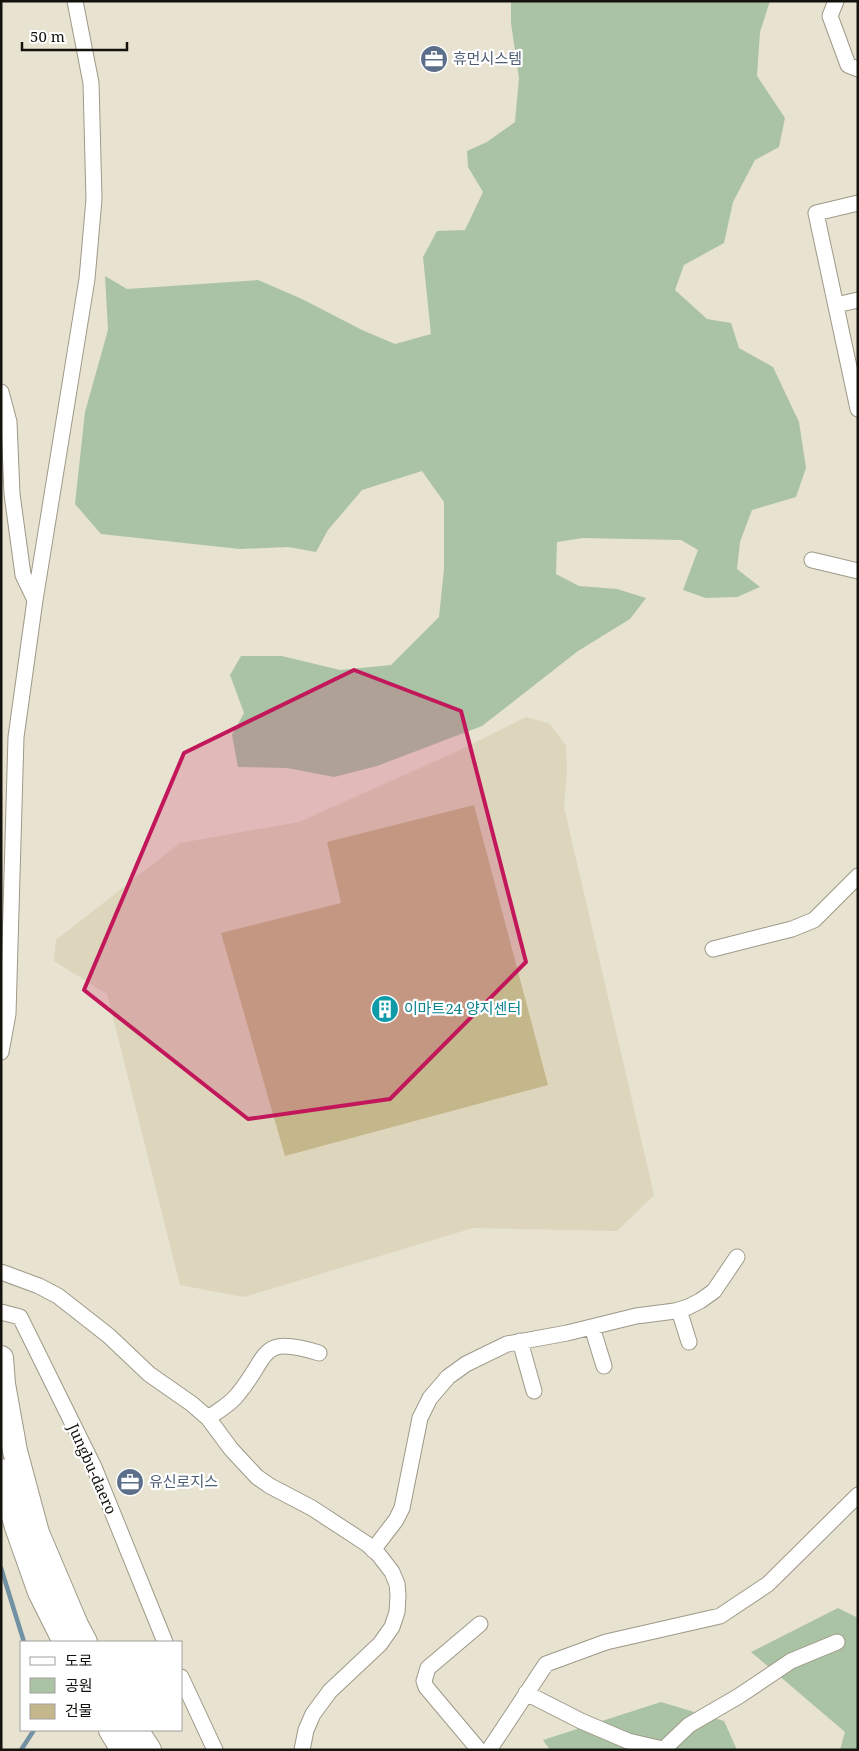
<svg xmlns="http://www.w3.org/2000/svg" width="859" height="1751" font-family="'Noto Serif','Noto Sans KR',serif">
	<rect width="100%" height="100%" fill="#e8e2d0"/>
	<!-- built -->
	<path fill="#ddd5bc" d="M 526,717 L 550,724 L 566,746 L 567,770 L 564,807 L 654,1195 L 617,1231 L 473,1228 L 244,1297 L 180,1285 L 107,994 L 54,961 L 56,940 L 180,843 L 299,822 L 458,751 Z"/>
	<!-- green -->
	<path fill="#aac3a5" d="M 511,1 L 770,1 L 760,32 L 757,76 L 785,118 L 779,147 L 755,160 L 733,202 L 724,243 L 684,265 L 675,290 L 707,319 L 731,323 L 739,348 L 773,367 L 799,422 L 806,468 L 796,497 L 752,510 L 740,542 L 737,569 L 760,587 L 737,597 L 706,598 L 683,590 L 698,550 L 681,540 L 583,538 L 557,542 L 556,574 L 579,586 L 617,589 L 646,598 L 630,619 L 578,651 L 482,726 L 377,766 L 334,777 L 287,768 L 238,767 L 232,735 L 244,713 L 230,675 L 241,656 L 282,656 L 340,670 L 391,665 L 439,617 L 444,569 L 444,502 L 422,471 L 362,490 L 328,530 L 316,552 L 288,547 L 240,549 L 101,534 L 75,504 L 85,412 L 108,330 L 105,276 L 127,289 L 258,280 L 302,299 L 362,330 L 395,344 L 431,334 L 423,257 L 437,231 L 465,230 L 483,192 L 468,167 L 467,151 L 487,142 L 515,122 L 519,78 L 511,23 Z
		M 838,1608 L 858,1618 L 858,1750 L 840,1750 L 845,1732 L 751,1652 Z
		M 661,1702 L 724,1721 L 737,1750 L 550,1750 L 543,1740 Z"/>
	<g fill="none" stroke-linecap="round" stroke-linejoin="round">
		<!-- stream -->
		<path stroke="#7291a2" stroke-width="4.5" d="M 1,1568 L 24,1642
			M 21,1750 L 34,1730"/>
	</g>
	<!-- building -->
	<path fill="#c4b78b" d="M 474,805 L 548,1085 L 285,1156 L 221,933 L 341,903 L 327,842 Z"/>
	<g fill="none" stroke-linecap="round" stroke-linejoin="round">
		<!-- street casing -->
		<g stroke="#9e9988" stroke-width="17">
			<path id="street" d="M 836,1 L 830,16 L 848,65 L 858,69
				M 858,203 L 816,213 L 858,409
				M 836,305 L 858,300
				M 1,392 L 9,422 L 12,494 L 23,575 L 35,600
				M 812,560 L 858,571
				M 713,949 L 792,929 L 814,920 L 858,876
				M 1,1052 L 8,1014 L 16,737 L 35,600 L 87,279 L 94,199 L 91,83 L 75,1
				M 1,1272 L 39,1286 L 58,1296 L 109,1336 L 149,1374 L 192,1404 L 208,1418 L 231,1449 L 257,1477 L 270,1486 L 312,1508 L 367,1544 L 379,1555 L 392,1572 L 397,1584 L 398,1595 L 397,1612 L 392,1627 L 380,1644 L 330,1691 L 313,1714 L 306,1730 L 302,1750
				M 679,1310 L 689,1342
				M 1,1312 L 20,1317 L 94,1467 L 165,1642
				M 592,1327 L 604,1366
				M 520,1341 L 534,1391
				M 208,1418 C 219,1410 230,1405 238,1394 C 270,1356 258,1334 319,1353
				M 373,1550 L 396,1520 L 402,1508 L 420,1418 L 430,1398 L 448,1377 L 466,1364 L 507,1344 L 567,1333 L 636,1316 L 675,1311 L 688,1307 L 700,1301 L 714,1291 L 737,1257
				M 181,1677 L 215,1750
				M 526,1693 L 581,1721 L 628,1741 L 667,1750
				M 665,1748 L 689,1725 L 739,1696 L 791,1661 L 837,1642
				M 479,1750 L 426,1687 L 424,1681 L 428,1668 L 480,1624
				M 489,1750 L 546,1664 L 606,1642 L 720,1616 L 768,1584 L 858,1495"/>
		</g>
		<!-- primary casing -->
		<g stroke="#9e9988" stroke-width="26">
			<path id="primary" d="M 1,1358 L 3,1384 L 15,1451 L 37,1533 L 76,1625 L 85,1642
				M 1,1471 L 17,1527 L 40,1592 L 65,1642
				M 111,1730 L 123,1750
				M 136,1730 L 149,1750"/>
		</g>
		<!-- street -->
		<use href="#street" stroke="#fff" stroke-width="15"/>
		<!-- primary -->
		<use href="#primary" stroke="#fff" stroke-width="24"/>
	</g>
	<!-- marked area -->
	<path fill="#c2185b" fill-opacity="0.2" stroke="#c2185b" stroke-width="4" stroke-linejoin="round" d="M 354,670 L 461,711 L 526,962 L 390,1099 L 248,1119 L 84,990 L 184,753 Z"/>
	<!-- icons -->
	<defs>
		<g id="office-disc" transform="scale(1.4375)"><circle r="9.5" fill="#5c6f8a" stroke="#fff"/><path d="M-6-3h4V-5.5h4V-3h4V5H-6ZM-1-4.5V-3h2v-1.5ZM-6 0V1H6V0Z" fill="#fff"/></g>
		<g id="building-disc" transform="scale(1.4375)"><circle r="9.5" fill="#0f9aa8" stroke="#fff"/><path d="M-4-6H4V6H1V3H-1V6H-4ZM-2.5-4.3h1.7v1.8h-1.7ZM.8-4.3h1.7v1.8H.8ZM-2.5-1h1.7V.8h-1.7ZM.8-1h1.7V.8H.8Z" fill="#fff"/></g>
	</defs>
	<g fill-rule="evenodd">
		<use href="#office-disc" x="434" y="59"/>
		<use href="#building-disc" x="385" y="1009"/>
		<use href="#office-disc" x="130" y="1482"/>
	</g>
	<g text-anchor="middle" stroke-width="4.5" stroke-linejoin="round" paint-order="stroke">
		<!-- service labels -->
		<g font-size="15" fill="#4e5e75" stroke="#fff" text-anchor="start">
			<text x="453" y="64">휴먼시스템</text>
			<text x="149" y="1487">유신로지스</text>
		</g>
		<!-- culture labels -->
		<g font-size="15" fill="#0d838f" stroke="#fff" text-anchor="start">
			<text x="404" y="1014">이마트24 양지센터</text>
		</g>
		<!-- street labels -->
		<g font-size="15" fill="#14120c" stroke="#fff">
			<text transform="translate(92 1469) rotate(66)" y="5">Jungbu-daero</text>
		</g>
	</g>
	<!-- border -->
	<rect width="859" height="1751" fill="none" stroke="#14120c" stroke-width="5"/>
	<!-- legend -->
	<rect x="20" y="1641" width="162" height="90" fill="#ffffff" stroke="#a1a09e"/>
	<rect x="30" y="1657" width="25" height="8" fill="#ffffff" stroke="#a1a09e"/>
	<text x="65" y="1666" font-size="15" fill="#14120c">도로</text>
	<rect x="30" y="1678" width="25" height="15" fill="#aac3a5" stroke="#a1a09e"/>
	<text x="65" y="1691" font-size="15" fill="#14120c">공원</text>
	<rect x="30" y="1704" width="25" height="15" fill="#c4b78b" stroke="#a1a09e"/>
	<text x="65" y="1716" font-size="15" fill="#14120c">건물</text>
	<!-- scale -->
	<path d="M22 42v8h105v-8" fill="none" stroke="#14120c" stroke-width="2.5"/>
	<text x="30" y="42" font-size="15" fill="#14120c" stroke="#ffffff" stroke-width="4" paint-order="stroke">50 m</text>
</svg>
